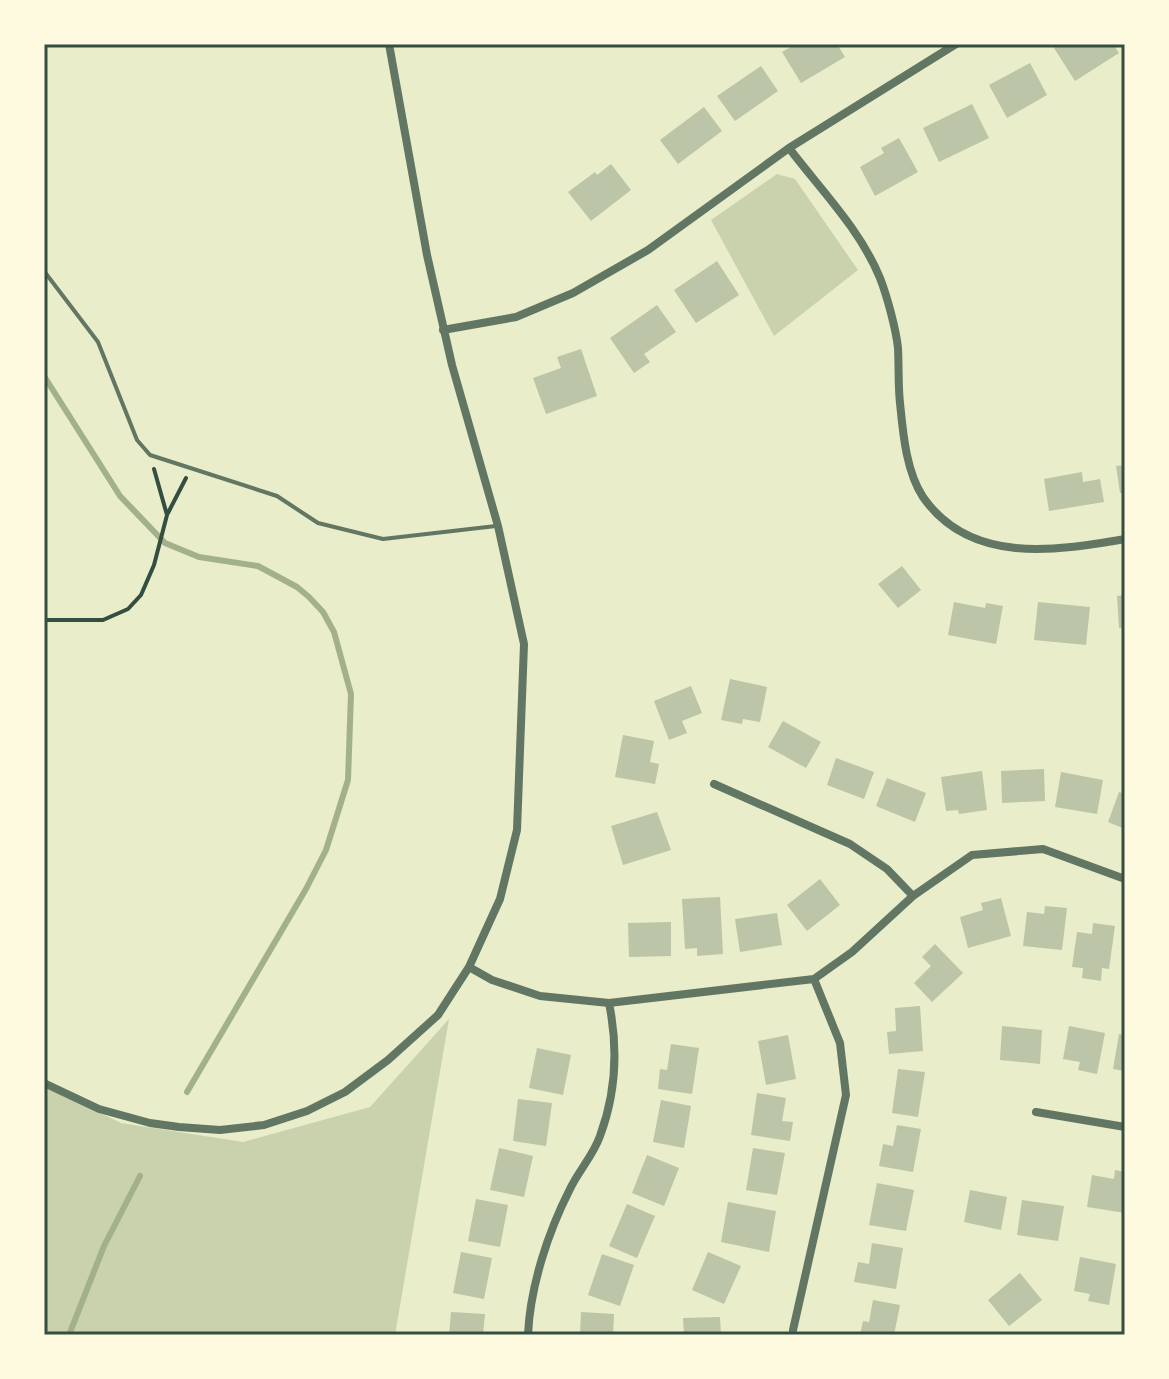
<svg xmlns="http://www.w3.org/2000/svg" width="1169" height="1379" font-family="Arial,sans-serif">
	<rect width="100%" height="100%" fill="#e9edc9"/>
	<!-- green -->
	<path fill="#cad2ad" d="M 777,174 L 795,179 L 858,270 L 774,336 L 711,220 Z
		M 449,1019 L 395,1335 L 44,1335 L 44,1086 L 121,1123 L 243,1142 L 370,1107 Z"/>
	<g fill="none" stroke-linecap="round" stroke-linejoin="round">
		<!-- stream -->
		<path stroke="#a3b18a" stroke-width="6" d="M 44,376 L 120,496 L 165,543 L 199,557 L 258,566 L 297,587 L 309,597 L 323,612 L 334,632 L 351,694 L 348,780 L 326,850 L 306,889 L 187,1092
			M 69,1335 L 104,1246 L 140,1176"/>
	</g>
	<!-- building -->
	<path fill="#bcc5a7" d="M 796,44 L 837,44 L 845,57 L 801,83 L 782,52 Z
		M 1061,44 L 1113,44 L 1119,53 L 1075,81 L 1054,48 Z
		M 1030,63 L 1047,95 L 1007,118 L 989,85 Z
		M 761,66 L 778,91 L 735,121 L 717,96 Z
		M 972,104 L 989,138 L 939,162 L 923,128 Z
		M 704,107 L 722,131 L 678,164 L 660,140 Z
		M 899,138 L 918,172 L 875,196 L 860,167 L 884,153 L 881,148 Z
		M 611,164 L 631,190 L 591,221 L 568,192 L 595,172 L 597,175 Z
		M 717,261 L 739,295 L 696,323 L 674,290 Z
		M 657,305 L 676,332 L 644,354 L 650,362 L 634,373 L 610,338 Z
		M 581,349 L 597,396 L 546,414 L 533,378 L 561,368 L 557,357 Z
		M 1125,465 L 1125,493 L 1120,493 L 1116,466 Z
		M 1082,472 L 1083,482 L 1100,479 L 1104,502 L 1049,511 L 1044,479 Z
		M 902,566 L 921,590 L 898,608 L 878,584 Z
		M 1125,595 L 1125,628 L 1119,628 L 1117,596 Z
		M 954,602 L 985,608 L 986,603 L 1003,606 L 996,644 L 948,635 Z
		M 1038,602 L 1090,607 L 1086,645 L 1034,640 Z
		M 730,679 L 767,687 L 760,722 L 743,719 L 742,724 L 721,720 Z
		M 691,686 L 702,713 L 682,721 L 687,733 L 669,740 L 654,701 Z
		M 783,721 L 821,742 L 806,768 L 768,747 Z
		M 623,735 L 654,741 L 650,762 L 659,764 L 655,784 L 615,777 Z
		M 836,758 L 874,772 L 864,799 L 827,785 Z
		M 1044,769 L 1045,801 L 1002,803 L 1001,771 Z
		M 982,771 L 987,810 L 959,814 L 958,810 L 946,811 L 941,777 Z
		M 1061,772 L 1103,780 L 1097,814 L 1055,807 Z
		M 887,778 L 926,793 L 915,822 L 876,806 Z
		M 1119,792 L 1125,794 L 1125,829 L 1108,822 Z
		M 657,812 L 671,850 L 623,865 L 611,826 Z
		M 820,879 L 840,905 L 807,931 L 787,905 Z
		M 720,897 L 723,954 L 697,956 L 697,948 L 685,949 L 682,899 Z
		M 1001,898 L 1011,936 L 968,948 L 960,917 L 983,910 L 981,903 Z
		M 1045,906 L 1067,908 L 1062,950 L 1023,946 L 1027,912 L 1044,914 Z
		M 777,913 L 782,945 L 740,952 L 735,919 Z
		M 671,922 L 671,956 L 629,957 L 628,923 Z
		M 1093,923 L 1115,926 L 1109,969 L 1102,968 L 1101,981 L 1082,978 L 1083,968 L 1072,967 L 1077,932 L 1092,934 Z
		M 935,944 L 963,973 L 932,1002 L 914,983 L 931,966 L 922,957 Z
		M 920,1006 L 923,1051 L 889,1054 L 887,1032 L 896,1031 L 895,1008 Z
		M 1002,1026 L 1042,1030 L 1040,1064 L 1000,1060 Z
		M 1069,1026 L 1105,1033 L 1097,1074 L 1078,1070 L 1080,1062 L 1063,1059 Z
		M 1119,1034 L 1125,1035 L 1125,1071 L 1113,1069 Z
		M 788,1035 L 796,1079 L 766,1085 L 758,1041 Z
		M 671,1044 L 699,1048 L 692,1094 L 658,1089 L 660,1069 L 667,1070 Z
		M 537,1048 L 571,1055 L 563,1095 L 529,1088 Z
		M 898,1069 L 925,1072 L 918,1117 L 892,1113 Z
		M 757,1093 L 786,1098 L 782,1121 L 793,1122 L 790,1141 L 751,1135 Z
		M 518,1099 L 552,1103 L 546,1146 L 513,1141 Z
		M 661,1100 L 691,1106 L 684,1148 L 653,1142 Z
		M 897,1125 L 921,1129 L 913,1172 L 879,1166 L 883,1144 L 893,1146 Z
		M 499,1148 L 533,1156 L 524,1197 L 490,1190 Z
		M 753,1148 L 785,1153 L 777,1195 L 746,1190 Z
		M 647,1155 L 679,1168 L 664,1206 L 632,1193 Z
		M 1115,1170 L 1125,1172 L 1125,1213 L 1087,1207 L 1092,1175 L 1114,1179 Z
		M 877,1183 L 914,1190 L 906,1231 L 869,1225 Z
		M 970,1190 L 1007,1197 L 1001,1230 L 964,1222 Z
		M 476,1199 L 508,1205 L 500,1247 L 468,1241 Z
		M 1022,1200 L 1064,1206 L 1058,1241 L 1017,1235 Z
		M 728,1202 L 776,1211 L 769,1252 L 721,1242 Z
		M 627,1204 L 655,1216 L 637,1258 L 609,1246 Z
		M 872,1243 L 903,1248 L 896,1289 L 854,1282 L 858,1262 L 869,1264 Z
		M 461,1252 L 492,1258 L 484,1299 L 453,1293 Z
		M 708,1252 L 741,1266 L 724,1304 L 692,1290 Z
		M 602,1254 L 634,1265 L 620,1306 L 588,1295 Z
		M 1080,1257 L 1116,1264 L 1109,1305 L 1088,1301 L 1090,1294 L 1074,1291 Z
		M 1020,1273 L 1042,1300 L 1009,1326 L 988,1300 Z
		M 873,1300 L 900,1305 L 894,1335 L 860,1335 L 863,1321 L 869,1322 Z
		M 451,1312 L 485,1314 L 483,1335 L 449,1335 Z
		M 581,1312 L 614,1314 L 613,1335 L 580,1335 Z
		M 720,1317 L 721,1335 L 684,1335 L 683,1318 Z"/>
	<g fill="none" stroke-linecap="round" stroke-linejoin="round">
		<!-- path -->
		<path stroke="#344e41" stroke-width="4" d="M 168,513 L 186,478
			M 44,620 L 103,620 L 128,609 L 141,595 L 154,565 L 167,515 L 154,469"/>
		<!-- service -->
		<path stroke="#617663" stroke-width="4" d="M 44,271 L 98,342 L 137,440 L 150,455 L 277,496 L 318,523 L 383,539 L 496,526"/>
		<!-- minor -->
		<path stroke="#617663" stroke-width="8" d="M 789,148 C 820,189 860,229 880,278 C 887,296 896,329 898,348 C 899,367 898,385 900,403 C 903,433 906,471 923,497 C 970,565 1056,551 1125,539
			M 443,330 L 516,317 L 573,293 L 648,250 L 789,148 L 956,44
			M 714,784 L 850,844 L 887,869 L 913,896
			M 469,967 L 492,980 L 540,996 L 609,1003 L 814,979 L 852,952 L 913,896 L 972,855 L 1043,849 L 1125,879
			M 44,1083 L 99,1109 L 150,1123 L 179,1127 L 220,1130 L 264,1125 L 307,1111 L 345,1092 L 388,1060 L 438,1015 L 469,967 L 500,899 L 517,830 L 524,644 L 498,526 L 452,365 L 427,255 L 389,44
			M 1036,1112 L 1125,1127
			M 793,1330 L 846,1095 L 840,1043 L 814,979
			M 528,1335 C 530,1287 548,1232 570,1189 C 579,1170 593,1156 600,1136 C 616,1093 618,1047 609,1003"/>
	</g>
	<!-- border -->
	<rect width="1169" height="1379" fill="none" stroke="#fefae0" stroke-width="92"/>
	<rect x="46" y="46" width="1077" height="1287" fill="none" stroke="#344e41" stroke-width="3"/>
</svg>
